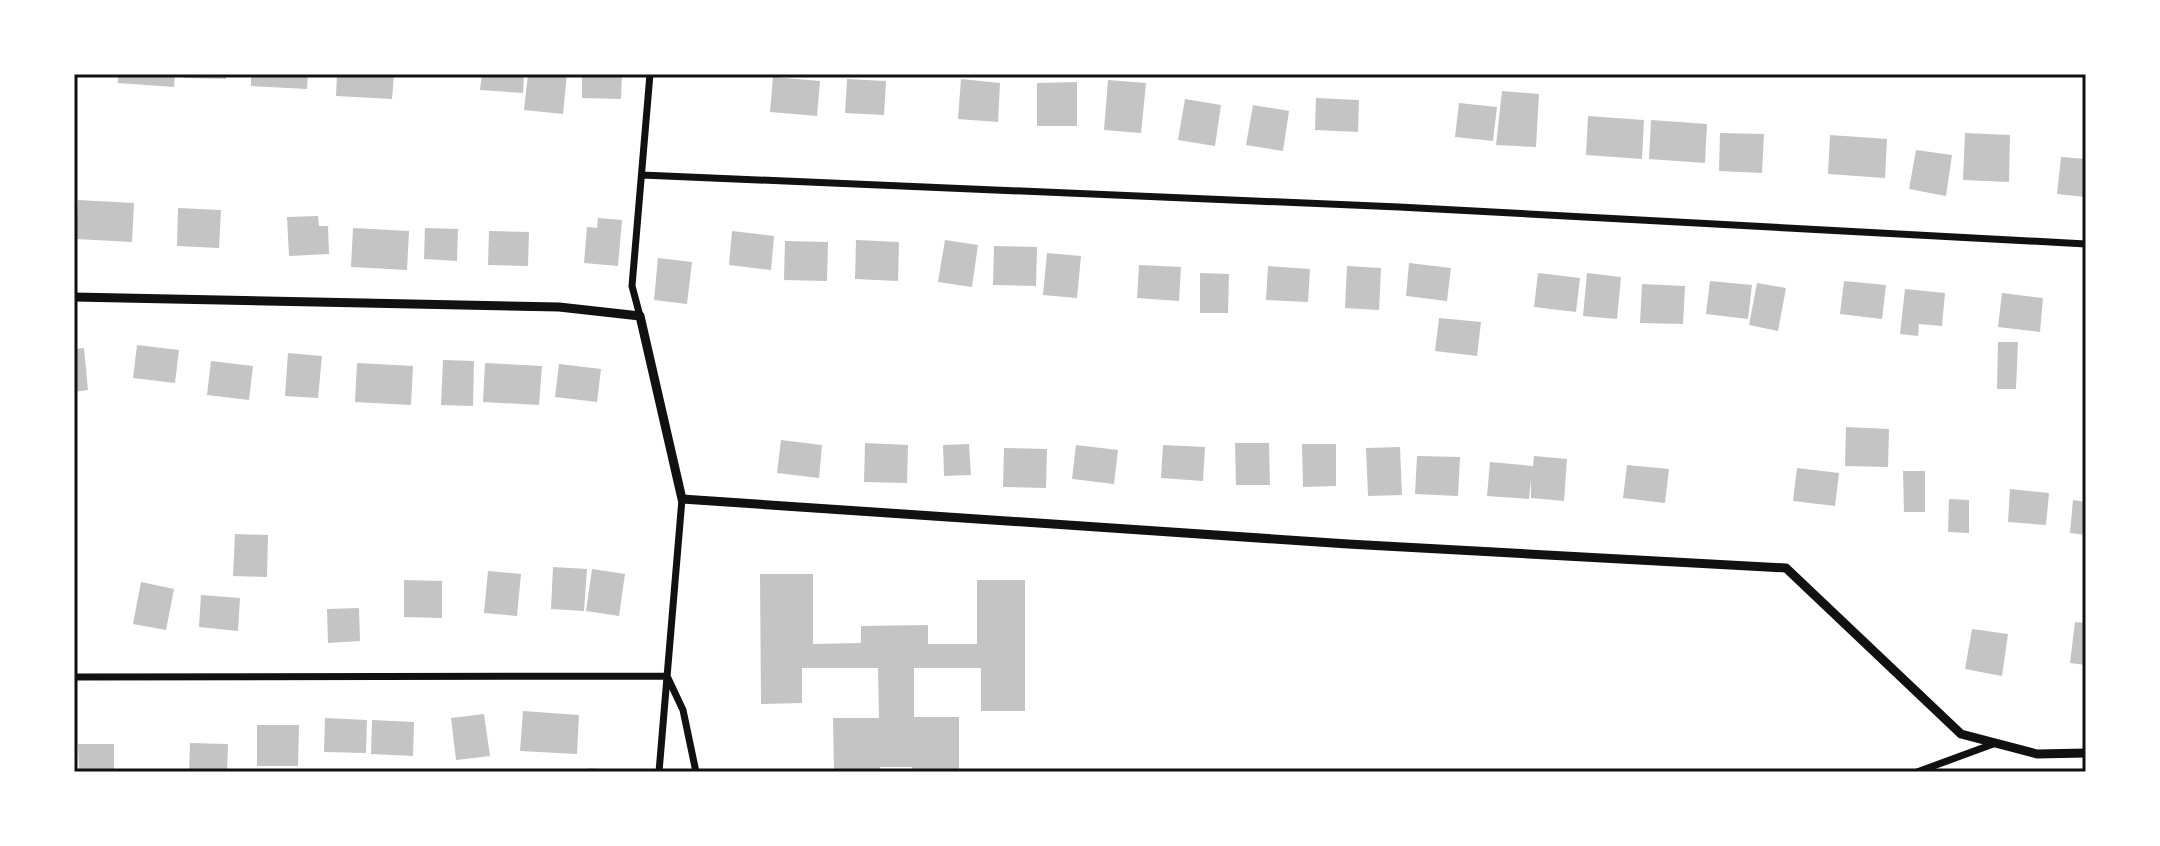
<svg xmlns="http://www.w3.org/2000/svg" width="2160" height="846" font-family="'Noto Sans',sans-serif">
	<rect width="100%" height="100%" fill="#fff"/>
	<!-- building -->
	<path fill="#c4c4c4" d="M 118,74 L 175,74 L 174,87 L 118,83 Z
		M 184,74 L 226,74 L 226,79 L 184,78 Z
		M 251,74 L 308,74 L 307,89 L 251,86 Z
		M 337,74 L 394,74 L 392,99 L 336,96 Z
		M 482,74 L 524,74 L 523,93 L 480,90 Z
		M 528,74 L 567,74 L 563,114 L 524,110 Z
		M 582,74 L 622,74 L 621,99 L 582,98 Z
		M 773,77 L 820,81 L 817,116 L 770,112 Z
		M 847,79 L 886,81 L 884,115 L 845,113 Z
		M 961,79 L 1000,83 L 998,122 L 958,119 Z
		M 1108,80 L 1146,83 L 1141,133 L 1104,130 Z
		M 1077,82 L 1077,126 L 1037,126 L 1037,83 Z
		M 1502,91 L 1539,94 L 1536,147 L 1496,145 Z
		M 1316,98 L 1359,100 L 1358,132 L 1315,130 Z
		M 1185,99 L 1221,105 L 1215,146 L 1178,140 Z
		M 1459,103 L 1497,107 L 1493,141 L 1455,137 Z
		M 1253,105 L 1289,111 L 1283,151 L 1246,145 Z
		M 1588,116 L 1644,120 L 1642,159 L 1586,155 Z
		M 1651,120 L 1707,124 L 1705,163 L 1649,159 Z
		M 1720,133 L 1764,134 L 1762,173 L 1719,171 Z
		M 1965,133 L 2010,135 L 2009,182 L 1963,180 Z
		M 1830,135 L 1887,139 L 1885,178 L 1828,174 Z
		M 1916,150 L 1952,155 L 1946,196 L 1909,189 Z
		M 2061,157 L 2086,159 L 2086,197 L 2057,194 Z
		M 78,200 L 134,203 L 132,242 L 76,239 Z
		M 178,208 L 221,210 L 219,248 L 177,246 Z
		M 318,216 L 319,226 L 328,226 L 329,254 L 289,256 L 287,217 Z
		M 598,218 L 622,220 L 618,266 L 584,263 L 587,227 L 597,228 Z
		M 353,228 L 409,231 L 407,270 L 351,267 Z
		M 425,228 L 458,229 L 457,261 L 424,259 Z
		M 489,231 L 529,232 L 528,266 L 488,265 Z
		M 732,231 L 774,236 L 771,270 L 729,265 Z
		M 856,240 L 899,242 L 898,281 L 855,279 Z
		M 945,240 L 978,245 L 972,287 L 938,282 Z
		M 785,241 L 828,242 L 827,281 L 784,280 Z
		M 994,246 L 1037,247 L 1036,286 L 993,285 Z
		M 1047,253 L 1081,256 L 1077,298 L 1043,295 Z
		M 658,258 L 692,262 L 687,304 L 654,300 Z
		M 1409,263 L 1451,268 L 1447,301 L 1406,296 Z
		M 1139,265 L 1181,267 L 1179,301 L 1137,298 Z
		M 1268,266 L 1310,269 L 1308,302 L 1266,300 Z
		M 1347,266 L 1381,268 L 1379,310 L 1345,308 Z
		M 1200,273 L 1229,274 L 1228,313 L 1200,313 Z
		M 1538,273 L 1580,278 L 1576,312 L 1534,307 Z
		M 1587,273 L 1621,277 L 1617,319 L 1583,316 Z
		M 1710,281 L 1752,285 L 1748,319 L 1706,314 Z
		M 1844,281 L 1886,285 L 1882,319 L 1840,314 Z
		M 1757,283 L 1786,288 L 1778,331 L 1749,325 Z
		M 1642,284 L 1685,286 L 1683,324 L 1640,323 Z
		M 1905,289 L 1945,293 L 1942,326 L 1919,324 L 1918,336 L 1900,334 Z
		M 2002,293 L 2043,298 L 2040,332 L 1998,327 Z
		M 1439,318 L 1481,322 L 1477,356 L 1435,351 Z
		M 1998,342 L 2018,342 L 2016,389 L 1997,389 Z
		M 137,345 L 179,350 L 175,383 L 133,378 Z
		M 84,348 L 88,390 L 74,392 L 74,349 Z
		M 288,353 L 322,356 L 318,398 L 285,396 Z
		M 443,360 L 474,361 L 473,406 L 441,405 Z
		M 211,361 L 253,366 L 249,400 L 207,395 Z
		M 357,363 L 413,366 L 411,405 L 355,402 Z
		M 485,363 L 542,366 L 539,405 L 483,402 Z
		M 559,364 L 601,369 L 597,402 L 555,397 Z
		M 1846,427 L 1889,429 L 1888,467 L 1845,466 Z
		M 781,440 L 822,445 L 819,478 L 777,473 Z
		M 865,443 L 908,445 L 907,483 L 864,482 Z
		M 1235,443 L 1269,443 L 1270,485 L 1236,485 Z
		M 969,444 L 971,475 L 944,476 L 943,445 Z
		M 1302,444 L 1336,444 L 1336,486 L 1303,487 Z
		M 1076,445 L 1118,450 L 1114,484 L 1072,479 Z
		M 1163,445 L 1205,447 L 1203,481 L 1161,478 Z
		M 1400,447 L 1402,495 L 1368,496 L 1366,448 Z
		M 1004,448 L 1047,449 L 1046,488 L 1003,487 Z
		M 1417,456 L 1460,457 L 1458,496 L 1415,494 Z
		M 1534,456 L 1567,459 L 1564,501 L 1531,498 L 1531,479 L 1529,499 L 1487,496 L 1490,462 L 1533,466 Z
		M 1627,465 L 1669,469 L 1665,503 L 1623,498 Z
		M 1797,468 L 1839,473 L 1835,506 L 1793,501 Z
		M 1903,471 L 1925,471 L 1925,512 L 1904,512 Z
		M 2010,489 L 2049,493 L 2046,525 L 2008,522 Z
		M 1949,499 L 1969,500 L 1969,533 L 1948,532 Z
		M 2073,500 L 2086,502 L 2086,535 L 2070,533 Z
		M 235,534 L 268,535 L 267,577 L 233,576 Z
		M 553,567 L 587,569 L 584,611 L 551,609 Z
		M 592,569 L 625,574 L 619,616 L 586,611 Z
		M 488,571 L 521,574 L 517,616 L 484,613 Z
		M 760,574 L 813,574 L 813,644 L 861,643 L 861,626 L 928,625 L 928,644 L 977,644 L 977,580 L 1025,580 L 1025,711 L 981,711 L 981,668 L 914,668 L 914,717 L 959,717 L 959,772 L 912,772 L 912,767 L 880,767 L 880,772 L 834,772 L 833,718 L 879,718 L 878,668 L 802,668 L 802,703 L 761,704 Z
		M 404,580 L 442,581 L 442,618 L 404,617 Z
		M 141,582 L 174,589 L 166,630 L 133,624 Z
		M 201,595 L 240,598 L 238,631 L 199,627 Z
		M 359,608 L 360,641 L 328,643 L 327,609 Z
		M 2075,622 L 2086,623 L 2086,665 L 2070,663 Z
		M 1972,629 L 2008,634 L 2002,676 L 1965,669 Z
		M 523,711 L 579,715 L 577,754 L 520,751 Z
		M 484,714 L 490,756 L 456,760 L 451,718 Z
		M 325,718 L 367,720 L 366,753 L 324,752 Z
		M 372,720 L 414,722 L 413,756 L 371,754 Z
		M 257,725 L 299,725 L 298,766 L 257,766 Z
		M 190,743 L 228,744 L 227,772 L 189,772 Z
		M 78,744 L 114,744 L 114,772 L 79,772 Z
		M 588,768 L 617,770 L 617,772 L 588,772 Z"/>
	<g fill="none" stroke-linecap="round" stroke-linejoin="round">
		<!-- minor -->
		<path stroke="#111" stroke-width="7" d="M 642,175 L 1399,207 L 2086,244
			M 640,316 L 632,286 L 650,74
			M 74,677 L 667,676 L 683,710 L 696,772
			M 659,772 L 682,499
			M 1917,772 L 1996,743"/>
		<!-- tertiary -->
		<path stroke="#111" stroke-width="9" d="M 74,297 L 559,307 L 640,316 L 682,499 L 1348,544 L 1786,568 L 1961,734 L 2037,754 L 2086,753"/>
	</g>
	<!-- border -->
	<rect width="2160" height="846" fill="none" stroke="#ffffff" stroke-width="152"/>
	<rect x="76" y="76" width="2008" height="694" fill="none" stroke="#111" stroke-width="3"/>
</svg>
